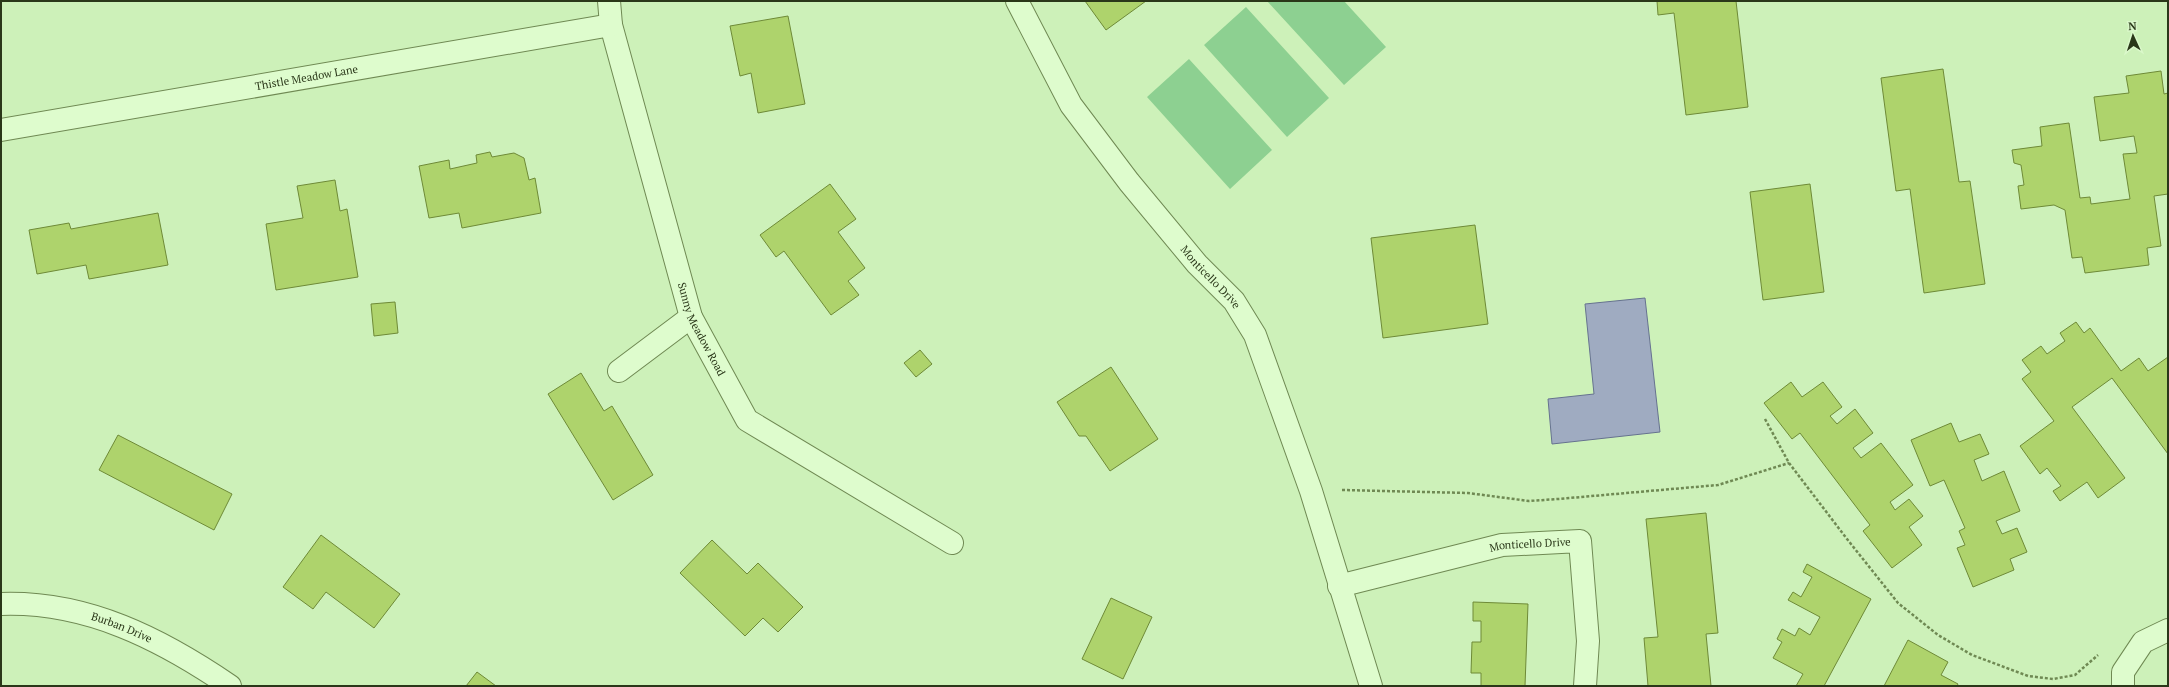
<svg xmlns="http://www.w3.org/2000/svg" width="2169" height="687" font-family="'PT Serif',serif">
	<rect width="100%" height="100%" fill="#cdf1b9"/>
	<!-- green -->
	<path fill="#8dd091" d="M 1267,1 L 1344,1 L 1386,47 L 1344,85 Z
		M 1246,7 L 1329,98 L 1287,137 L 1204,45 Z
		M 1189,59 L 1272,150 L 1230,189 L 1147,97 Z"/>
	<!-- water -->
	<path fill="#9fabc1" stroke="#66728f" d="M 1645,298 L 1660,432 L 1552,444 L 1548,399 L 1594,394 L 1585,304 Z"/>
	<!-- building -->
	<path fill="#aed36c" stroke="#6e8a37" d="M 1085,1 L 1146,1 L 1106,30 Z
		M 1657,1 L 1736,1 L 1748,107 L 1686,115 L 1674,13 L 1658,15 Z
		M 788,16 L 805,104 L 758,113 L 751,73 L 740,76 L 730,26 Z
		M 1943,69 L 1959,182 L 1970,181 L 1985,284 L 1924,293 L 1910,189 L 1896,191 L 1881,78 Z
		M 2161,71 L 2164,94 L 2168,93 L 2168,194 L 2154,196 L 2161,246 L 2147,248 L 2149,265 L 2085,273 L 2082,257 L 2072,258 L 2065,210 L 2054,205 L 2021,209 L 2018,186 L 2024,185 L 2021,165 L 2014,163 L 2012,150 L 2042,146 L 2040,127 L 2069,123 L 2080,198 L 2090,197 L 2091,204 L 2130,199 L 2123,154 L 2137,153 L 2134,136 L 2100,141 L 2094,97 L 2129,93 L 2126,76 Z
		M 490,152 L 492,157 L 514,153 L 524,158 L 529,180 L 535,178 L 541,213 L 462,228 L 459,213 L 429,218 L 419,166 L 449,160 L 450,169 L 477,163 L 476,155 Z
		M 335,180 L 340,211 L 347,209 L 358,277 L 276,290 L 266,224 L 303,218 L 297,186 Z
		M 830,184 L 856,219 L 838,232 L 865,268 L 848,281 L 859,295 L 831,315 L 784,251 L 776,257 L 760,235 Z
		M 1810,184 L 1824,292 L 1763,300 L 1750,192 Z
		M 158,213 L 168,265 L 89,279 L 86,265 L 37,274 L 29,230 L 69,223 L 71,229 Z
		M 1475,225 L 1488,324 L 1383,338 L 1371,238 Z
		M 395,302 L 398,333 L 374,336 L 371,304 Z
		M 2076,322 L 2084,333 L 2090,328 L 2121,371 L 2139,358 L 2148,371 L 2168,357 L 2168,454 L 2112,378 L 2072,407 L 2125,478 L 2098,498 L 2087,482 L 2060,501 L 2053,491 L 2061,486 L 2047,468 L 2040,474 L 2020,446 L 2054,421 L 2022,379 L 2031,372 L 2022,360 L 2041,346 L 2047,354 L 2065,341 L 2060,333 Z
		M 920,350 L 932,364 L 916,377 L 904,363 Z
		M 1111,367 L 1158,439 L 1110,471 L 1086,436 L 1079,436 L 1057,402 Z
		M 581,373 L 604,411 L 612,406 L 653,475 L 613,500 L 548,394 Z
		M 1791,382 L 1802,397 L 1823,382 L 1842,407 L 1830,416 L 1837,424 L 1855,409 L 1873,433 L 1853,448 L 1861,458 L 1881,443 L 1913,485 L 1890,502 L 1895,510 L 1909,499 L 1923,516 L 1909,527 L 1922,545 L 1892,568 L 1863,531 L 1870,525 L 1800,433 L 1792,439 L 1764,403 Z
		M 1951,423 L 1959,442 L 1980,434 L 1989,454 L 1974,460 L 1982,481 L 2004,471 L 2020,511 L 1996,521 L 2002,534 L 2017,528 L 2027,552 L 2010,559 L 2014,570 L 1973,587 L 1957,548 L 1965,545 L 1959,531 L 1965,528 L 1944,480 L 1930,486 L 1911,440 Z
		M 118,435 L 232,494 L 214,530 L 99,470 Z
		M 1706,513 L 1718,633 L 1706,634 L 1711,686 L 1648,686 L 1644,638 L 1658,637 L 1646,519 Z
		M 321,535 L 400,594 L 374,628 L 326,592 L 313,609 L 283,587 Z
		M 712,540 L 747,574 L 758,563 L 803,607 L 778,632 L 763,618 L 745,636 L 680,573 Z
		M 1807,564 L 1871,599 L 1824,686 L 1796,686 L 1803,674 L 1773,658 L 1782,642 L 1777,639 L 1782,629 L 1795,636 L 1799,628 L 1810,635 L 1820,617 L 1788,600 L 1793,592 L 1801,597 L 1812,577 L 1803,572 Z
		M 1111,598 L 1152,617 L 1123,679 L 1082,659 Z
		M 1473,602 L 1528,604 L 1525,686 L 1481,686 L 1481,673 L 1471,673 L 1472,642 L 1481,642 L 1481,621 L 1473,621 Z
		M 1908,640 L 1948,662 L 1941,675 L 1958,684 L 1957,686 L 1884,686 Z
		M 477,672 L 496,686 L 466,686 Z"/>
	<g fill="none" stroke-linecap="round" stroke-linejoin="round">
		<!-- minor casing -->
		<g stroke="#6f8953" stroke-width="24">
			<g id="minor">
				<path id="s1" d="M 609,1 L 611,25 L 691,317 L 747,420 L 952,543"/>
				<path id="s2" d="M 1017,1 L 1071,105 L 1129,182 L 1197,264 L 1234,301 L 1255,335 L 1311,491 L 1371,686"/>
				<path id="s3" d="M 1,130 L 611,25"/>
				<path d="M 619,371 L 691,317"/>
				<path id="s4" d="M 1339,586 L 1502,545 L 1580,541 L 1588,641 L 1585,686"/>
				<path id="s5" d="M 1,604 C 87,601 161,639 230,686"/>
				<path d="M 2123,686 L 2123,672 L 2143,642 L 2168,630"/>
			</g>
		</g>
		<!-- path -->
		<path stroke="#6f8953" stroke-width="2.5" stroke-dasharray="3 2" stroke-linecap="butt" d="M 1765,419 L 1789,463 L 1847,539 L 1898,603 L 1938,635 L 1972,655 L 2028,676 L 2053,679 L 2075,675 L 2098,655
			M 1342,490 L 1468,493 L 1529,501 L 1558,499 L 1718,485 L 1789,463"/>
		<!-- minor -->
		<use href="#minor" stroke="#defccd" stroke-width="22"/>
	</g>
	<g text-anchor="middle" stroke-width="4" stroke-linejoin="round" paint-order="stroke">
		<!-- street labels -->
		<g font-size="11" fill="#2a3719" stroke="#daf8ca">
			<text dy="4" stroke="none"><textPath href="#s3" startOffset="310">Thistle Meadow Lane</textPath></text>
			<text dy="4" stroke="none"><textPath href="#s2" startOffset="339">Monticello Drive</textPath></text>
			<text dy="4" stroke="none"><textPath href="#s1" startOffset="342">Sunny Meadow Road</textPath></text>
			<text dy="4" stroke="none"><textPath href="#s4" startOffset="196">Monticello Drive</textPath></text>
			<text dy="4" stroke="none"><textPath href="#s5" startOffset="124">Burban Drive</textPath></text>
		</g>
	</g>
	<!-- border -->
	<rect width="2169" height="687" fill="none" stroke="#2a3719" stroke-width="4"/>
	<!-- north arrow -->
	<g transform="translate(2133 36) rotate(357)" stroke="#daf8ca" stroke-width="3" paint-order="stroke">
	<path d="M0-3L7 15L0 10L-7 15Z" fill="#2a3719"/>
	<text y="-6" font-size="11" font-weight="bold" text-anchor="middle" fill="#2a3719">N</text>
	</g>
</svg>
